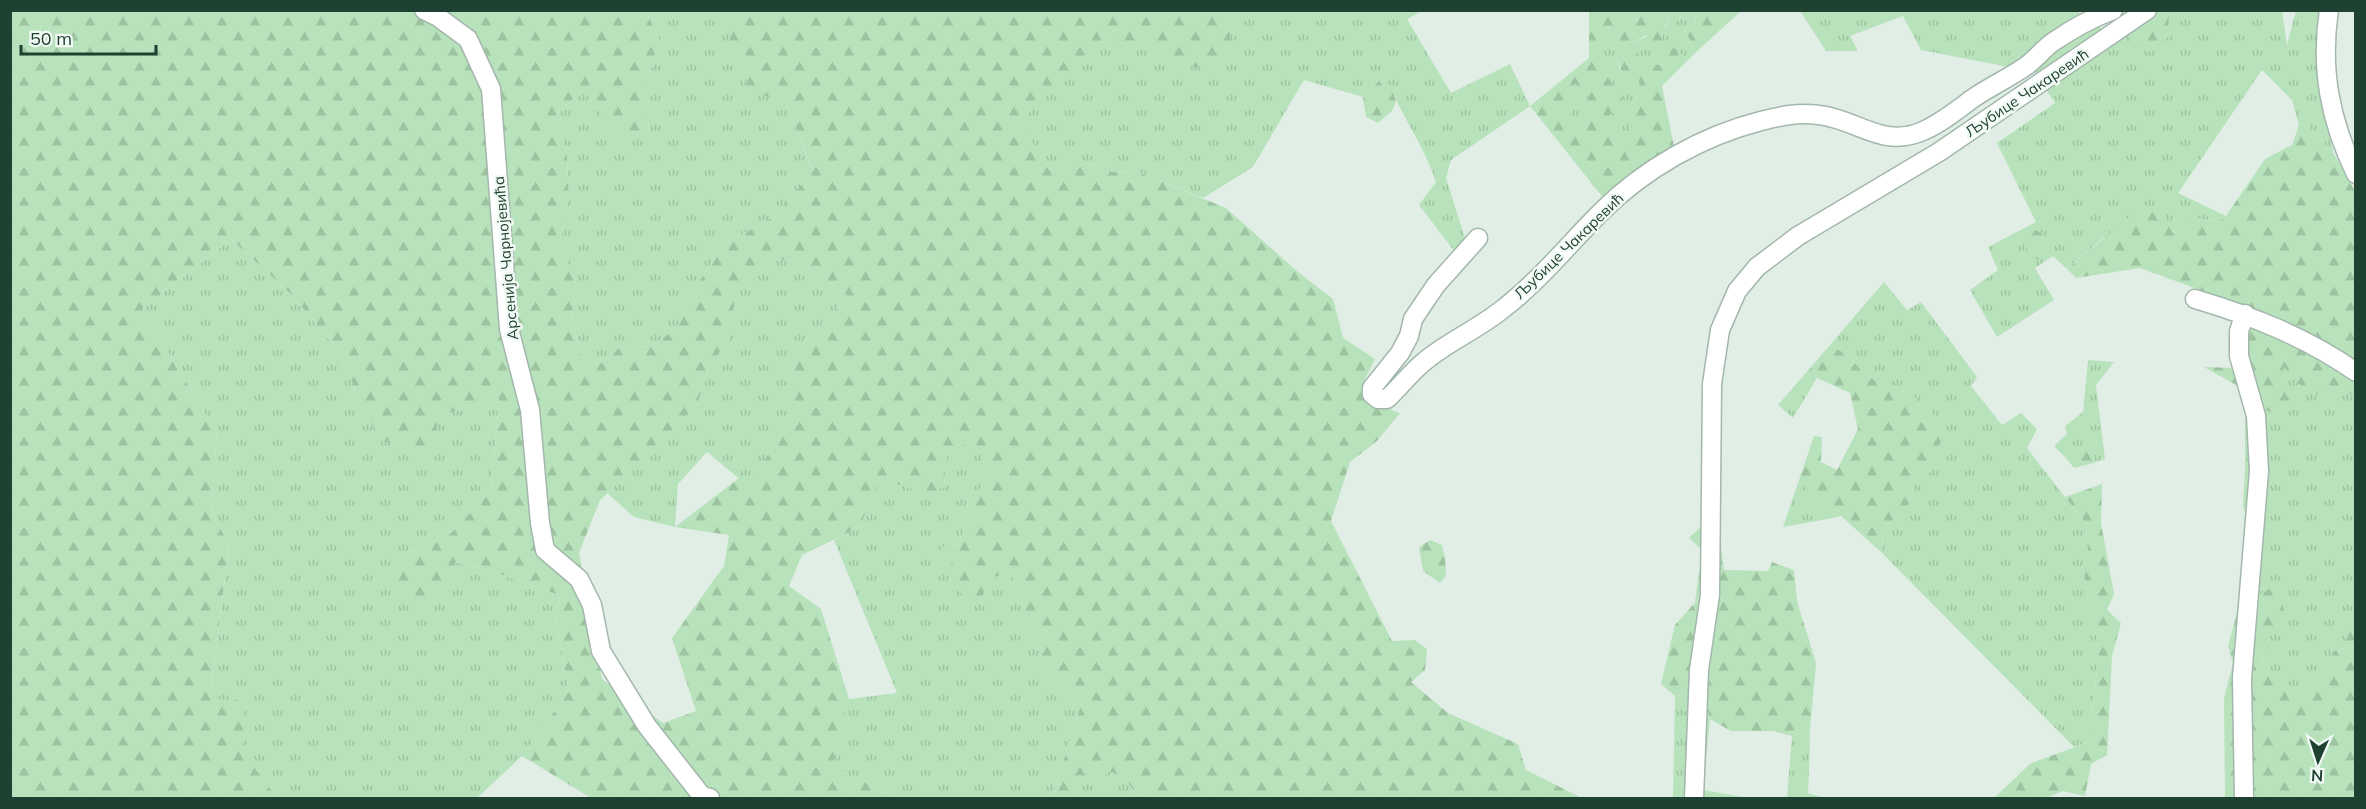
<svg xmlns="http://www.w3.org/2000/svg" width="2366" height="809" font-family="Mulish,sans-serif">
	<defs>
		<pattern id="grass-tufts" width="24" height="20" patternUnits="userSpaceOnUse" patternTransform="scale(1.5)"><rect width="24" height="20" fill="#b8e2bb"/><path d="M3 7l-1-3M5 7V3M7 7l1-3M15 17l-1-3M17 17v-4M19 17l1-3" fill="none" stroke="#9ec3a1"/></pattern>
		<pattern id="forest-firs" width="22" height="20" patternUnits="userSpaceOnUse" patternTransform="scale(1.5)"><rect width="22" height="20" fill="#b8e2bb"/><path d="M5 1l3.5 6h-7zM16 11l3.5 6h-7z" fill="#9ec3a1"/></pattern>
	</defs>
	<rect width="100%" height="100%" fill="#e1eee6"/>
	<!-- grass -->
	<path fill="url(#grass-tufts)" d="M 1228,10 L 1422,11 L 1407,19 L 1451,93 L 1510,64 L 1530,106 L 1451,160 L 1446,178 L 1465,238 L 1455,252 L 1419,205 L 1436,182 C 1425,148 1403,118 1389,84 L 1379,81 L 1363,97 L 1304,80 L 1253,167 L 1203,198 L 1136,171 L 1109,172 L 1076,158 L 1049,170 L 1019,122 L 1112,32 L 1164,41 L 1231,43 Z
		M 646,11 L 745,11 L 786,103 L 813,172 L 775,216 L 723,245 L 697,285 L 676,329 L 650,347 L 623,345 L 599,365 L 582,357 L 572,319 L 575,282 L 560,241 L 569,198 L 567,156 L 556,115 L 584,89 L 628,140 L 649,129 L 644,95 L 659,39 Z
		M 1625,11 L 1645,11 L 1643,15 L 1630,23 L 1620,35 L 1609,36 L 1608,28 L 1620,20 Z
		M 1800,11 L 2077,11 L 2102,29 L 2105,27 L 2127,32 L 2169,15 L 2164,11 L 2282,11 L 2287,45 L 2295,14 L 2317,28 L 2321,103 L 2334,154 L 2306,124 L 2299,125 L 2292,100 L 2262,70 L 2178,193 L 2226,216 L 2219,222 L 2192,217 L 2181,229 L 2172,231 L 2103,238 L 2067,269 L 2053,256 L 2035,268 L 2054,300 L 1997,337 L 1970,290 L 1998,270 L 1988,247 L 2036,222 L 1997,143 L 2055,103 L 2034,72 L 1921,50 L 1903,16 L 1850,36 L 1858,51 L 1826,51 Z
		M 1695,16 L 1696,25 L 1684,31 L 1690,40 L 1693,55 L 1688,60 L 1669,44 L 1669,56 L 1666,64 L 1655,65 L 1641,93 L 1629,108 L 1633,126 L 1614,137 L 1604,130 L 1610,113 L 1593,57 L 1602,48 L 1614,46 L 1620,70 L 1633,43 L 1666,27 L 1668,17 L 1686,19 Z
		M 1575,84 C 1592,100 1595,103 1586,125 L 1575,125 L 1570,117 L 1575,104 L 1566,91 Z
		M 231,239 L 292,295 L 337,349 L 379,441 L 439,416 L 499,399 L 491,491 L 449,535 L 399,556 L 432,600 L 455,562 L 497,573 L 559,595 L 556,621 L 569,691 L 522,756 L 477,798 L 277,798 L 239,748 L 248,728 L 210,700 L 229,545 L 211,511 L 217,433 L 142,309 Z
		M 772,258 L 805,264 L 848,296 L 797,350 L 787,393 L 791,420 L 748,486 L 707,452 L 678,484 L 675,527 L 634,517 L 607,493 L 646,458 L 697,405 L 709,368 L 735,330 C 727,294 747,279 772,258 Z
		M 1884,282 L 1907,310 L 1921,302 L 1977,377 L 1971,386 L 2002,425 L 2021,413 L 2037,429 L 2027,448 L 2086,524 L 2088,554 L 2082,565 L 2099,651 L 2089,742 L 2074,747 L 1882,553 L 1883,529 L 1909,504 L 1916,478 L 1910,393 L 1870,378 L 1844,353 L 1830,345 Z
		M 2088,360 L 2114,362 L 2096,385 L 2105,459 L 2093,463 L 2096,452 L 2086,447 L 2065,457 L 2054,446 L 2067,434 L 2065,426 L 2083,412 Z
		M 2284,366 L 2296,382 L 2328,385 L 2356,396 L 2355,618 L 2348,647 L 2334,651 L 2312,688 L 2292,698 L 2263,668 L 2262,653 L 2271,645 L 2255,597 L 2259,407 L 2289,399 L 2280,383 Z
		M 1811,367 L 1817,378 L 1793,418 L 1778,405 Z
		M 973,442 L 989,471 L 981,488 L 967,496 L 969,521 L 958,544 L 941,548 L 940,557 L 952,558 L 988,580 L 1007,572 L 1014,580 L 1048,677 L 1083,698 L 1052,798 L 892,798 L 884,789 L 832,770 L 849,699 L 897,693 L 834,540 L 860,527 L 879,478 L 944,487 L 947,449 Z
		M 1798,483 L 1816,495 L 1828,519 L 1783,527 Z
		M 1721,547 L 1724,570 L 1695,602 L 1702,550 Z
		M 1703,692 L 1710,719 L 1702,798 L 1673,798 L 1675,696 Z
		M 1810,729 L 1809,773 L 1792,798 L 1787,798 L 1792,736 Z
		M 1108,771 L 1124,777 L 1139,798 L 1072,798 L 1079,775 Z"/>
	<!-- forest -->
	<path fill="url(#forest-firs)" fill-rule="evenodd" d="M 10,11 L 646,11 L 659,39 L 644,95 L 649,129 L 628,140 L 610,130 L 584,89 L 556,115 L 567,156 L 569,198 L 560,241 L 575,282 L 572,319 L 582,357 L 599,365 L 623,345 L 650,347 L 676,329 L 697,285 L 723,245 L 775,216 L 813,171 L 786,103 L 749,90 L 729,36 L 745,14 L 745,11 L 1228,11 L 1231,43 L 1208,68 L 1180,66 L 1164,41 L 1131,50 L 1112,32 L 1020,122 L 1049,170 L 1076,158 L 1109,172 L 1136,171 L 1226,208 L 1298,272 L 1333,299 L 1343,338 L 1375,359 L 1362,385 L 1372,403 L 1400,413 L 1377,441 L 1350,462 L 1331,521 L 1392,641 L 1415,640 L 1427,649 L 1425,670 L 1411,682 L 1448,713 L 1518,744 L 1526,770 L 1582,798 L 1139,798 L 1124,777 L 1108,771 L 1100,781 L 1079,775 L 1072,798 L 1052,798 L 1083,698 L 1048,677 L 1014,580 L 1007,572 L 988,580 L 983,595 L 966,599 C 954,583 950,578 952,558 L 940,557 L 941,548 L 958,544 L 969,521 L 967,496 L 981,488 L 989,471 L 973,442 L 947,449 L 944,487 L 929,495 L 879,478 L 860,527 L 802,555 L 789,586 L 821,609 L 849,699 L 832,770 L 884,789 L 892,798 L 591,798 L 522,756 L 569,691 L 556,621 L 559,595 L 497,573 L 456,562 L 432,600 L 397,603 L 399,556 L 449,535 L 491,491 L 499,399 L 439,416 L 433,448 L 379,441 L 337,349 L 292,295 L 231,239 L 142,309 L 217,433 L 211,511 L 229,545 L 210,699 L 239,700 L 249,728 L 240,748 L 277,798 L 11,798 ZM 773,258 L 805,264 L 848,296 L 797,350 L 787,393 L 791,420 L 748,485 L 739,478 L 675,527 L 729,535 L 724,566 L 672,638 L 696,711 L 663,723 L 602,679 L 579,553 L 600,500 L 646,458 L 697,405 L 709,368 L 735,330 C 727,294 748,279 773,258 Z
		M 1589,11 L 1625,11 L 1620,20 L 1608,28 L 1609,36 L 1620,35 L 1630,23 L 1643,15 L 1645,11 L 1741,11 L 1693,55 L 1690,40 L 1684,31 L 1696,25 L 1695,16 L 1686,19 L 1668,17 L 1660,46 L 1646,35 L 1633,43 L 1641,60 L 1630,75 L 1621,70 L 1613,46 L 1602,48 L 1593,57 L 1622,98 L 1622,112 L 1610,114 L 1604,130 L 1614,137 L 1633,126 L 1629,108 L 1641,93 L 1638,75 L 1648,73 L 1655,65 L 1666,64 L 1669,56 L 1669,43 L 1688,60 L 1662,86 L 1675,152 L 1605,200 L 1530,106 L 1589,58 ZM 1575,84 C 1592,100 1595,103 1586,125 L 1576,125 L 1570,117 L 1575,104 L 1566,91 Z
		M 2156,11 L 2164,11 L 2169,15 L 2168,37 L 2151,52 L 2135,47 L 2127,32 Z
		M 2296,11 L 2333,11 L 2317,28 L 2295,14 Z
		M 1379,81 L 1390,84 L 1396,101 L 1392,111 L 1378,123 L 1366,117 L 1363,97 Z
		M 2306,124 L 2334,154 L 2356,193 L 2355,396 L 2328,385 L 2316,395 L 2296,382 L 2284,367 L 2281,383 L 2289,399 L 2290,411 L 2270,412 L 2260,407 L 2255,597 L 2271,588 L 2279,595 L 2286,615 L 2279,628 L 2268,631 L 2272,645 L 2262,653 L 2263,668 L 2292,698 L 2312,688 L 2334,651 L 2348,647 L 2343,631 L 2355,616 L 2355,798 L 2225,798 L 2224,698 L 2233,663 L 2228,646 L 2237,613 L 2247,519 L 2243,506 L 2245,469 L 2245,390 L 2204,367 L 2235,368 L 2244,306 L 2140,268 L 2076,278 L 2067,269 L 2134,213 L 2162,207 L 2172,231 L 2181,229 L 2192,217 L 2219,222 L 2226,216 L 2265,159 L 2292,145 L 2299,125 Z
		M 2028,226 L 2044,235 L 2046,255 L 2037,260 L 2025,246 Z
		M 1830,345 L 1844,353 L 1870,378 L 1910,393 L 1931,411 L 1945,429 L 1930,473 L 1916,478 L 1909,504 L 1883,529 L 1882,553 L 1841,516 L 1828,519 L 1816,495 L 1798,483 L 1814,436 L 1822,437 L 1821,462 L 1837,470 L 1858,429 L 1850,393 L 1817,378 L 1811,367 Z
		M 2086,447 L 2096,452 L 2093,463 L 2074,468 L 2065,457 Z
		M 2102,484 L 2101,523 L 2114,594 L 2107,610 L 2121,623 L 2112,656 L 2107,755 L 2091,764 L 2085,796 L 2063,791 L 2046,798 L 1994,798 L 2031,763 L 2089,742 L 2099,651 L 2082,565 L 2088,554 L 2086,524 L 2065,497 Z
		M 1707,521 L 1702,550 L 1689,538 Z
		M 1430,540 L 1442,545 L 1445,558 L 1446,576 L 1440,583 L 1423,571 L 1419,547 Z
		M 1772,562 L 1794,570 L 1797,601 L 1816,663 L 1810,729 L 1792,736 L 1773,731 L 1731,731 L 1710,719 L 1703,692 L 1675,696 L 1661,684 L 1675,625 L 1724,570 L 1768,571 Z
		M 1809,773 L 1808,793 L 1824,798 L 1792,798 Z
		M 1703,790 L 1749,798 L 1702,798 Z"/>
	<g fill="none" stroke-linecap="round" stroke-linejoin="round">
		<!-- minor casing -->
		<g stroke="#a3b7ac" stroke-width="21">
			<path id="minor" d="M 424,10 L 438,17 L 468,39 L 491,89 L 509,329 L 530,410 L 540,523 L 545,550 L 579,579 L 592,605 L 601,651 L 647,726 L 702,796 L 710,798
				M 1478,238 L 1436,285 L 1413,319 L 1409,336 L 1400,353 L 1372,388 L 1372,394 L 1378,399 L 1387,399 C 1400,387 1411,372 1425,361 C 1449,341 1480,328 1504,308 C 1540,280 1569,244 1601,212 C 1644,169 1702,136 1761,121 C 1780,116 1799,112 1819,115 C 1857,119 1882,149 1923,131 C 1941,123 1956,111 1972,99 C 1989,87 2009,78 2026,66 C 2036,59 2043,49 2053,42 C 2072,29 2092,18 2113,10
				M 2195,299 C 2252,316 2306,337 2356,372
				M 1694,798 L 1699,670 L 1710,595 L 1712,384 L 1720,330 L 1737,291 L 1757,267 L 1798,236 L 1939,152 L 2147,10
				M 2244,798 L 2242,678 L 2259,471 L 2256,416 L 2239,356 L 2239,331 L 2245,314"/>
		</g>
		<!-- tertiary casing -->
		<g stroke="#a3b7ac" stroke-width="21">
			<path id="tertiary" d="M 2329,10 C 2320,69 2330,121 2356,174"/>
		</g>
		<!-- minor -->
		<use href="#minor" stroke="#fff" stroke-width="18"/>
		<!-- tertiary -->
		<use href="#tertiary" stroke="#fff" stroke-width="18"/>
	</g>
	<g text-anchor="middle" stroke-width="5" stroke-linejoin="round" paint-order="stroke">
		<!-- street labels -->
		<g font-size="15" fill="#1f4131" stroke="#f2faf5">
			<text transform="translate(2027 93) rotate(-34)" y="5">Љубице Чакаревић</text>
			<text transform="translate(1569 246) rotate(-44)" y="5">Љубице Чакаревић</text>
			<text transform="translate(506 258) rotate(-95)" y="5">Арсенија Чарнојевића</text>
		</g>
	</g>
	<!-- border -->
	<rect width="2366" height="809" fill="none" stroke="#1f4131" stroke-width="24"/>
	<!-- north arrow -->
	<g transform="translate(2318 761) rotate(183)" stroke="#f2faf5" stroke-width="4.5" paint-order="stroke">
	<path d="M0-4.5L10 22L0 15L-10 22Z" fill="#1f4131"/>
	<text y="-9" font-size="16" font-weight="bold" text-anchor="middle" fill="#1f4131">N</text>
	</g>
	<!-- scale -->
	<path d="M21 45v9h135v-9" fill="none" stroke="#1f4131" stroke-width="3"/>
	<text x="30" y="45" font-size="18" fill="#1f4131" stroke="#f2faf5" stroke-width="4.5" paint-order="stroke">50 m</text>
</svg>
